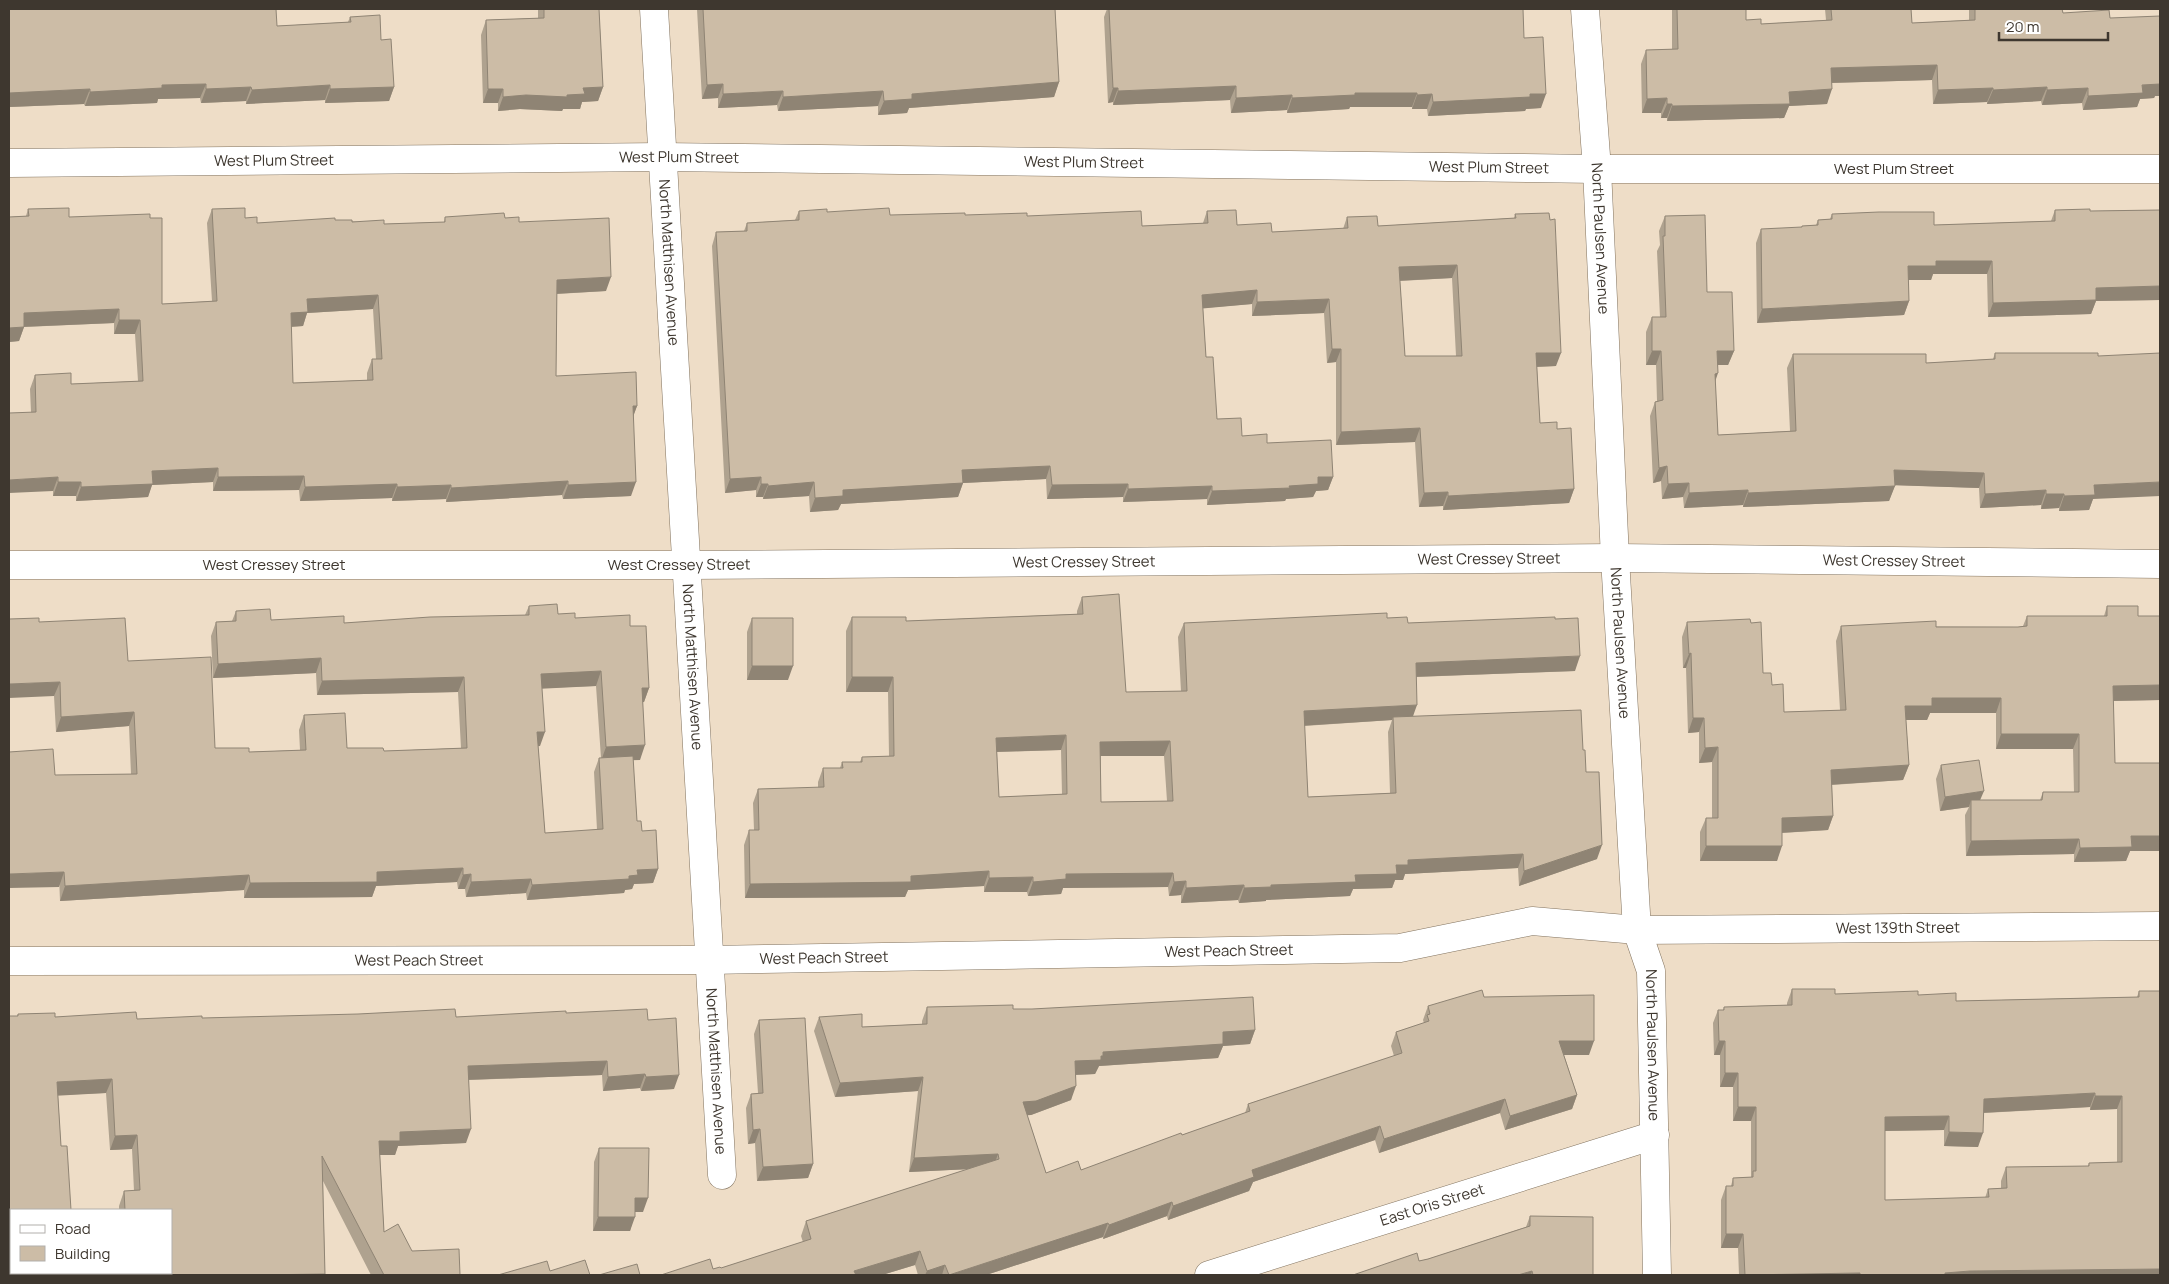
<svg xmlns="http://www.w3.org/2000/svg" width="2169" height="1284" font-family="Manrope,sans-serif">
	<rect width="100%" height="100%" fill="#eeddc7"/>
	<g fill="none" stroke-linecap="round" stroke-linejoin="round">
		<!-- street casing -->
		<g stroke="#82735f" stroke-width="29">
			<g id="street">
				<path id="s1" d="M 654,9 L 722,1175"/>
				<path id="s2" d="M 1585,9 L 1597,169 L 1615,558 L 1637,930 L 1651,971 L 1657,1275"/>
				<path id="s3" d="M 9,163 L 662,157 L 1597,169 L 2160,169"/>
				<path id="s4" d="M 9,565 L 686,565 L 1615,558 L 2160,564"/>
				<path id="s5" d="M 9,961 L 709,960 L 1400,948 L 1532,921 L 1637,930 L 2160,926"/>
				<path id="s6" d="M 1209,1275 L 1655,1135"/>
			</g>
		</g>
		<!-- street -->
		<use href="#street" stroke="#fff" stroke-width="28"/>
	</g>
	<!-- wall -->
	<path fill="#afa28f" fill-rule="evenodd" d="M 9,9 L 277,26 L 348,22 L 350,17 L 381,40 L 394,87 L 389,101 L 325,103 L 325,100 L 246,104 L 246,101 L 201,103 L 200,98 L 158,99 L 157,103 L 85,106 L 84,104 L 9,107 Z
		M 538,9 L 599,9 L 603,87 L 598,101 L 582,102 L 580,109 L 563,109 L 562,111 L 520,109 L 498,111 L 498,103 L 483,103 L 481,35 L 486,20 L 538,18 Z
		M 697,9 L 1055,9 L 1059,82 L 1054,97 L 909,108 L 907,113 L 878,115 L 878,106 L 778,111 L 777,105 L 718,108 L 718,98 L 702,99 Z
		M 1107,9 L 1524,38 L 1541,108 L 1526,109 L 1525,111 L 1428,116 L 1427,109 L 1412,109 L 1412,107 L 1350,107 L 1349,109 L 1287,113 L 1287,110 L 1231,113 L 1230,100 L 1113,105 L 1113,102 L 1108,103 L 1104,17 Z
		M 1672,9 L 1746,9 L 1746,20 L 1761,24 L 1826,20 L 1825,9 L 1911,9 L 1912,23 L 1969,20 L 1969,9 L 2062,9 L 2063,13 L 2110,18 L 2155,96 L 2154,98 L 2140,99 L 2137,107 L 2083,110 L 2082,103 L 2042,105 L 2041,101 L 1987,104 L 1987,102 L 1933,104 L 1932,80 L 1832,83 L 1827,104 L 1789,106 L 1784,118 L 1667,121 L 1667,118 L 1661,118 L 1661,113 L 1642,113 L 1641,64 L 1646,50 L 1672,49 Z
		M 28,209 L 69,217 L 150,218 L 162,304 L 212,301 L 207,223 L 212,209 L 245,218 L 257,223 L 335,220 L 384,224 L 444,222 L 445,217 L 505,218 L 519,222 L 606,291 L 557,294 L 556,376 L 637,406 L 633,416 L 631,496 L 563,499 L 562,495 L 446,502 L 446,499 L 392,501 L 392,498 L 300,501 L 299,490 L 213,491 L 213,482 L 152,485 L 148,497 L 76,501 L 76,496 L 53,496 L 53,491 L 31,412 L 30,389 L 35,375 L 71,384 L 138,381 L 135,334 L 114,334 L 114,323 L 24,327 L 19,341 L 9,342 L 9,217 L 26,216 ZM 373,309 L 376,359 L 372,359 L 367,373 L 367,380 L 293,383 L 291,327 L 303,326 L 307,313 Z
		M 2055,210 L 2090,211 L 2160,210 L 2160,300 L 2096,301 L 2091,314 L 1988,317 L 1987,274 L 1933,274 L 1931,280 L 1908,280 L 1909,301 L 1904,315 L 1757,323 L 1756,243 L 1761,229 L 1801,228 L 1802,226 L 1816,225 L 1818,220 L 1830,219 L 1832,214 L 1934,225 L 2051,221 Z
		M 799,211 L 890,215 L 1027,216 L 1142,226 L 1203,223 L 1207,211 L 1237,225 L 1272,232 L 1343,229 L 1347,217 L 1378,226 L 1514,218 L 1515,214 L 1556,366 L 1537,367 L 1540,423 L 1557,429 L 1574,489 L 1569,503 L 1443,510 L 1443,506 L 1419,507 L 1415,442 L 1336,445 L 1336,362 L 1327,363 L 1324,313 L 1252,316 L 1252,304 L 1203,308 L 1206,357 L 1217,419 L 1242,436 L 1267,443 L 1333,477 L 1328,490 L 1316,491 L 1313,497 L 1286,499 L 1285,501 L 1207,505 L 1207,499 L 1123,502 L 1123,497 L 1047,499 L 1046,479 L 963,483 L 958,497 L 841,504 L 838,510 L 810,512 L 809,496 L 763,499 L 763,497 L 756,497 L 756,490 L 725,493 L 712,246 L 716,232 L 744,231 L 747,223 L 795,220 ZM 1452,278 L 1456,356 L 1405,356 L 1400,281 Z
		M 1665,216 L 1707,292 L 1734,351 L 1728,365 L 1718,365 L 1715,382 L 1718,435 L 1790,431 L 1787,368 L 1793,354 L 1926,363 L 1993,359 L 1995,353 L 2093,499 L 2089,510 L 2059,511 L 2059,508 L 2041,509 L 2041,505 L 1980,508 L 1979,488 L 1895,485 L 1889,501 L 1743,507 L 1743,505 L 1684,508 L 1683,497 L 1662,499 L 1661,481 L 1653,483 L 1650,416 L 1655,402 L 1657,401 L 1656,365 L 1646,365 L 1646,332 L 1652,317 L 1660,317 L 1657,251 L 1660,245 L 1659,231 Z
		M 1082,597 L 1126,692 L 1181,691 L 1178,637 L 1184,623 L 1387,618 L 1408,623 L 1555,619 L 1575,671 L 1416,677 L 1413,716 L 1583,750 L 1586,772 L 1597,859 L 1519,886 L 1518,868 L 1405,874 L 1403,880 L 1395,880 L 1392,888 L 1353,889 L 1350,896 L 1266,900 L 1266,901 L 1239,903 L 1238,900 L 1181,903 L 1181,895 L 1169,896 L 1168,887 L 1063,888 L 1061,894 L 1028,896 L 1027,892 L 984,892 L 984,886 L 908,890 L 905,897 L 745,898 L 744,845 L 749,830 L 754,830 L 753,803 L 758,789 L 818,788 L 818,782 L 823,768 L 840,768 L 842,762 L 860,762 L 862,757 L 889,756 L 888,692 L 846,692 L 846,631 L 852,617 L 906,621 L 1077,614 L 1077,611 ZM 1392,720 L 1388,732 L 1390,793 L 1308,797 L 1304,726 ZM 1061,750 L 1062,794 L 999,797 L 997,752 ZM 1101,756 L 1164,756 L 1167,801 L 1101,802 Z
		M 529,606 L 558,614 L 575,618 L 630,626 L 649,688 L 644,702 L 643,702 L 640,760 L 633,760 L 637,821 L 658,869 L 653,883 L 634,884 L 632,889 L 625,890 L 624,893 L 527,900 L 526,893 L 466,897 L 465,889 L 458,889 L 457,882 L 376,886 L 372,897 L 244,898 L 244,890 L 60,901 L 55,775 L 131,774 L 129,726 L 56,732 L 54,696 L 39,622 L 128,661 L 215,748 L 249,752 L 300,750 L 299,730 L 304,715 L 347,748 L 384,751 L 461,748 L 458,692 L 317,695 L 316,673 L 213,678 L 211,636 L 216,622 L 232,621 L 236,611 L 271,620 L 344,623 L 525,615 ZM 596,686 L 601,758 L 599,758 L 594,772 L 597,830 L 545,833 L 538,746 L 540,746 L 542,688 Z
		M 2107,606 L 2138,616 L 2160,616 L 2160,700 L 2113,701 L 2115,763 L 2160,851 L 2130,851 L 2126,861 L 2074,862 L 2074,854 L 1966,856 L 1965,815 L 1969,807 L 1940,811 L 1936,779 L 1941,765 L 1980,800 L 2040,800 L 2043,792 L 2074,792 L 2073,749 L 1996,749 L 1996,713 L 1930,713 L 1927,720 L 1906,720 L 1909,765 L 1903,780 L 1832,785 L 1833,816 L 1828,830 L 1782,833 L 1777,861 L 1700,861 L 1700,832 L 1706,818 L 1712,818 L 1712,762 L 1699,763 L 1699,732 L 1688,733 L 1686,668 L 1683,668 L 1682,637 L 1687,622 L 1763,673 L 1772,685 L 1784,712 L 1840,710 L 1836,641 L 1841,626 L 2018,627 L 2023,626 L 2027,616 L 2104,616 Z
		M 752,618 L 788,680 L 747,680 L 747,632 Z
		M 1792,989 L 1835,994 L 1918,995 L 1956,1001 L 2137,997 L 2139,991 L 2160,1275 L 1739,1275 L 1738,1248 L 1721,1248 L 1721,1200 L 1726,1186 L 1731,1186 L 1733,1178 L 1751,1177 L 1751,1121 L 1733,1121 L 1733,1087 L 1720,1087 L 1720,1055 L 1714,1055 L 1713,1023 L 1718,1010 L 1723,1010 L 1724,1007 L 1787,1005 L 1787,1003 ZM 2090,1107 L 2090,1110 L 2117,1109 L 2117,1162 L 2089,1163 L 2088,1166 L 2006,1167 L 2001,1181 L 2001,1188 L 1988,1189 L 1985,1198 L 1885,1200 L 1885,1131 L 1944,1130 L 1944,1146 L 1978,1147 L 1984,1113 Z
		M 1484,997 L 1589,1055 L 1564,1055 L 1577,1095 L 1572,1109 L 1505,1130 L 1500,1113 L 1379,1153 L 1375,1140 L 1253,1182 L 1249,1191 L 1168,1220 L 1167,1216 L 1103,1239 L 1103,1237 L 986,1275 L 918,1275 L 915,1265 L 882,1275 L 661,1275 L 721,1268 L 803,1242 L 801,1236 L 806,1221 L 969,1169 L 909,1172 L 918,1091 L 835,1097 L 814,1031 L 819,1017 L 862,1027 L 922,1024 L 922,1021 L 927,1007 L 1013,1009 L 1255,1030 L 1250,1044 L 1223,1046 L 1218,1058 L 1099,1066 L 1095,1074 L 1076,1075 L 1071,1100 L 1031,1115 L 1027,1115 L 1046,1173 L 1081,1170 L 1182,1135 L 1245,1113 L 1248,1104 L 1394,1056 L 1391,1046 L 1396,1032 L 1424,1023 L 1423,1020 L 1428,1006 Z
		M 566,1013 L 648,1020 L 674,1089 L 641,1091 L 640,1088 L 603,1091 L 602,1075 L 469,1080 L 466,1143 L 398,1146 L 395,1155 L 380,1155 L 384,1232 L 412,1251 L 460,1275 L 371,1275 L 323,1181 L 325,1275 L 122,1275 L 122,1273 L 171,1273 L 171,1210 L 119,1210 L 119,1206 L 124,1191 L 134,1191 L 132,1149 L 110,1150 L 106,1093 L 58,1095 L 61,1146 L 17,1016 L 18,1014 L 55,1017 L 137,1019 L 202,1018 L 456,1017 Z
		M 759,1020 L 813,1164 L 808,1178 L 757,1181 L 755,1143 L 748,1144 L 746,1108 L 751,1094 L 758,1093 L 754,1034 Z
		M 599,1148 L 643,1212 L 635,1212 L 630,1231 L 593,1231 L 594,1162 Z
		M 1530,1216 L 1593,1275 L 1353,1275 L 1428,1259 L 1526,1227 Z"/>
	<!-- shaded-wall -->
	<path fill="#8f8474" d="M 1937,65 L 1932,80 L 1826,83 L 1831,68 Z
		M 1059,82 L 1054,97 L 909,108 L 907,113 L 878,115 L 884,101 L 912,94 Z
		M 2160,82 L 2160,96 L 2155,96 L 2154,98 L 2140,99 L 2137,107 L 2083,110 L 2088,96 Z
		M 206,84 L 200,98 L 158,99 L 157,103 L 85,106 L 90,92 L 162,85 Z
		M 723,84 L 718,98 L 702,99 L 707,85 Z
		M 330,85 L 325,100 L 246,104 L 252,90 Z
		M 1236,86 L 1230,100 L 1113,105 L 1118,91 Z
		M 251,87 L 246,101 L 201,103 L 206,89 Z
		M 394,87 L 389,101 L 325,103 L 330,89 Z
		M 603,87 L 598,101 L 582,102 L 580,109 L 563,109 L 562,111 L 520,109 L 498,111 L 503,97 L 526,95 L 567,95 L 583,88 Z
		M 2047,87 L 2041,101 L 1987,104 L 1993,90 Z
		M 1113,88 L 1118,88 L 1113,102 L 1108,103 Z
		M 1993,88 L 1987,102 L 1933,104 L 1938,90 Z
		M 2088,88 L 2082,103 L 2042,105 L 2047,90 Z
		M 90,89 L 84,104 L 9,107 L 9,93 Z
		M 488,89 L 503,89 L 498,103 L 483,103 Z
		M 1832,89 L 1827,104 L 1789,106 L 1784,118 L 1667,121 L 1672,106 L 1789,92 Z
		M 783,91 L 777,105 L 718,108 L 723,94 Z
		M 883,91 L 878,106 L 778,111 L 783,97 Z
		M 1355,93 L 1417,93 L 1412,107 L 1350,107 L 1349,109 L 1287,113 L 1292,98 Z
		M 1432,94 L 1427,109 L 1412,109 L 1417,95 Z
		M 1530,94 L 1546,94 L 1541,108 L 1526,109 L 1525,111 L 1428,116 L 1433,102 Z
		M 1292,95 L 1287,110 L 1231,113 L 1236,98 Z
		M 1667,98 L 1661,113 L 1642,113 L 1647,99 Z
		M 1667,104 L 1672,104 L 1667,118 L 1661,118 Z
		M 1936,261 L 1992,261 L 1987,274 L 1933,274 L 1931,280 L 1903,280 L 1908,266 Z
		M 1457,265 L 1452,278 L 1394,281 L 1399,267 Z
		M 611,277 L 606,291 L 552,294 L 557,280 Z
		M 2160,286 L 2160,300 L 2096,301 L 2091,314 L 1988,317 L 1993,303 L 2096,288 Z
		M 1257,290 L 1252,304 L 1197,309 L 1202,295 Z
		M 378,295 L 373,309 L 307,313 L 303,326 L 286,327 L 291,313 L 307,299 Z
		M 1329,299 L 1324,313 L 1252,316 L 1257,302 Z
		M 1909,301 L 1904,315 L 1757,323 L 1762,309 Z
		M 119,309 L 114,323 L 19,327 L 24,313 Z
		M 119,320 L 140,320 L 135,334 L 114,334 Z
		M 24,327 L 19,341 L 9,342 L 9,328 Z
		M 1332,349 L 1341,349 L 1336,362 L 1327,363 Z
		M 1652,351 L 1661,351 L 1656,365 L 1646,365 Z
		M 1717,351 L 1734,351 L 1728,365 L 1712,365 Z
		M 1536,353 L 1561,353 L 1556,366 L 1531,367 Z
		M 1718,373 L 1713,388 L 1715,374 Z
		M 633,406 L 637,406 L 632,420 Z
		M 1420,428 L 1415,442 L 1336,445 L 1341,432 Z
		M 1050,466 L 1046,479 L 963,483 L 958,497 L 841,504 L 838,510 L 810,512 L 815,498 L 843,490 L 962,470 Z
		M 1667,466 L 1661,481 L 1653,483 L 1659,468 Z
		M 218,468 L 213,482 L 152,485 L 148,497 L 76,501 L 81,487 L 152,471 Z
		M 1894,470 L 1984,473 L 1979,488 L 1888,485 Z
		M 304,476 L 299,490 L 213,491 L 218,477 Z
		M 58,477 L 53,491 L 9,493 L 9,480 Z
		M 761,477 L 756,490 L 725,493 L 730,479 Z
		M 1318,477 L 1333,477 L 1328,490 L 1316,491 L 1313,497 L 1286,499 L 1285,501 L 1207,505 L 1212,491 L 1289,486 Z
		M 568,481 L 562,495 L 446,502 L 451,488 Z
		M 58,482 L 81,482 L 76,496 L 53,496 Z
		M 636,482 L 631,496 L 563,499 L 568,485 Z
		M 814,482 L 809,496 L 763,499 L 768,486 Z
		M 2160,482 L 2160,496 L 2093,499 L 2089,510 L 2059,511 L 2064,496 L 2094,485 Z
		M 1689,483 L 1683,497 L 1662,499 L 1668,484 Z
		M 397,484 L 392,498 L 300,501 L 305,487 Z
		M 761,484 L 768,484 L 763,497 L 756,497 Z
		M 1128,484 L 1123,497 L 1047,499 L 1052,485 Z
		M 451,485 L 446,499 L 392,501 L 397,487 Z
		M 1212,486 L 1207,499 L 1123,502 L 1128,489 Z
		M 1895,486 L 1889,501 L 1743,507 L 1748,493 Z
		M 1574,489 L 1569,503 L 1443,510 L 1448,496 Z
		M 1748,490 L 1743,505 L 1684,508 L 1689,493 Z
		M 2046,490 L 2041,505 L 1980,508 L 1985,494 Z
		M 1448,492 L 1443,506 L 1419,507 L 1424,493 Z
		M 2046,494 L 2064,494 L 2059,508 L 2041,509 Z
		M 1691,653 L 1686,668 L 1683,668 L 1689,654 Z
		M 1580,656 L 1575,671 L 1410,677 L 1416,663 Z
		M 321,658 L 316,673 L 213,678 L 218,664 Z
		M 752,666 L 793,666 L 788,680 L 747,680 Z
		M 601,671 L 596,686 L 536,689 L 541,674 Z
		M 464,677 L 458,692 L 317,695 L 322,681 Z
		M 852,677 L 893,677 L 888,692 L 846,692 Z
		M 60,682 L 54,696 L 9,698 L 9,684 Z
		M 2160,685 L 2160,700 L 2108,701 L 2113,686 Z
		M 642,688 L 649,688 L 644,702 L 637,703 Z
		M 1932,698 L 2001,698 L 1996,713 L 1930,713 L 1927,720 L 1900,720 L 1905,706 Z
		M 1417,705 L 1412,719 L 1393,717 L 1392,720 L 1298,726 L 1304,711 Z
		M 134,712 L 129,726 L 56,732 L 61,717 Z
		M 1693,718 L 1704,718 L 1699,732 L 1688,733 Z
		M 537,732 L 545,732 L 540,746 L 531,747 Z
		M 2001,734 L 2079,734 L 2073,749 L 1996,749 Z
		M 1066,735 L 1061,750 L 991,752 L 996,738 Z
		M 1170,741 L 1164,756 L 1095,756 L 1100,742 Z
		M 645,745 L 640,760 L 601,761 L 606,747 Z
		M 1718,747 L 1712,762 L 1699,763 L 1705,748 Z
		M 1909,765 L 1903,780 L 1826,785 L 1831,770 Z
		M 1984,791 L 1978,805 L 1971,800 L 1969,807 L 1940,811 L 1945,797 Z
		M 1833,816 L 1828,830 L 1777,833 L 1782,818 Z
		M 2131,836 L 2160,836 L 2160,851 L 2130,851 L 2126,861 L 2074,862 L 2080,848 Z
		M 2079,839 L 2074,854 L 1966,856 L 1971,841 Z
		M 1602,845 L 1597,859 L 1519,886 L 1524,871 Z
		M 1706,846 L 1782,846 L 1777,861 L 1700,861 Z
		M 1523,854 L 1518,868 L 1405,874 L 1403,880 L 1395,880 L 1392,888 L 1353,889 L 1350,896 L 1266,900 L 1266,901 L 1239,903 L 1244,888 L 1355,875 L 1396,865 L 1408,860 Z
		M 463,868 L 457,882 L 376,886 L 372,897 L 244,898 L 250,883 L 377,872 Z
		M 658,869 L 653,883 L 634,884 L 632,889 L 625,890 L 624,893 L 527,900 L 532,885 L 629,876 L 637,870 Z
		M 989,871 L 984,886 L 908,890 L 905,897 L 745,898 L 750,884 Z
		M 64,872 L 59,887 L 9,888 L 9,874 Z
		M 1173,873 L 1168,887 L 1063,888 L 1061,894 L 1028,896 L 1033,882 L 1066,874 Z
		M 471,874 L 465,889 L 458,889 L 463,875 Z
		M 249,875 L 244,890 L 60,901 L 65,886 Z
		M 1033,877 L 1027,892 L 984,892 L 989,878 Z
		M 531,879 L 526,893 L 466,897 L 471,882 Z
		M 1186,881 L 1181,895 L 1169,896 L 1174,882 Z
		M 1244,885 L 1238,900 L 1181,903 L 1186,888 Z
		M 1255,1030 L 1250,1044 L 1223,1046 L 1218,1058 L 1099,1066 L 1095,1074 L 1070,1075 L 1075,1061 L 1103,1052 L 1223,1032 Z
		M 1559,1041 L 1594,1041 L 1589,1055 L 1554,1055 Z
		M 1719,1041 L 1725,1041 L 1720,1055 L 1714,1055 Z
		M 607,1061 L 602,1075 L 463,1080 L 468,1066 Z
		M 1725,1073 L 1738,1073 L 1733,1087 L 1720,1087 Z
		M 645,1074 L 640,1088 L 603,1091 L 608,1077 Z
		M 679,1075 L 674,1089 L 641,1091 L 646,1077 Z
		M 923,1077 L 918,1091 L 835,1097 L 840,1083 Z
		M 112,1079 L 106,1093 L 52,1096 L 57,1082 Z
		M 1076,1086 L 1071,1100 L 1031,1115 L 1018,1116 L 1023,1102 Z
		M 2095,1093 L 2090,1107 L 1979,1113 L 1984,1099 Z
		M 1577,1095 L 1572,1109 L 1505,1130 L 1510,1116 Z
		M 2095,1096 L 2122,1096 L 2117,1109 L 2090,1110 Z
		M 1505,1099 L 1500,1113 L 1379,1153 L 1384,1139 Z
		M 1738,1107 L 1756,1107 L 1751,1121 L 1733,1121 Z
		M 1949,1116 L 1944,1130 L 1880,1131 L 1885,1117 Z
		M 1380,1126 L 1375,1140 L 1253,1182 L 1249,1191 L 1168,1220 L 1173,1206 L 1252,1170 Z
		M 471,1129 L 466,1143 L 398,1146 L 395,1155 L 374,1155 L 379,1141 L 400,1132 Z
		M 760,1129 L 755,1143 L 748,1144 L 753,1130 Z
		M 1949,1132 L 1983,1133 L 1978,1147 L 1944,1146 Z
		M 137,1135 L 132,1149 L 110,1150 L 115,1136 Z
		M 998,1154 L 993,1168 L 909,1172 L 914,1158 Z
		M 813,1164 L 808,1178 L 757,1181 L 763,1167 Z
		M 635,1198 L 648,1198 L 643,1212 L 630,1212 Z
		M 1172,1202 L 1167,1216 L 1103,1239 L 1109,1225 Z
		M 598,1217 L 635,1217 L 630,1231 L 593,1231 Z
		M 1108,1223 L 1103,1237 L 986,1275 L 949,1275 Z
		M 1726,1234 L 1743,1234 L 1738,1248 L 1721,1248 Z
		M 920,1251 L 915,1265 L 882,1275 L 853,1275 L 854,1271 Z
		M 945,1265 L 942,1275 L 925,1275 L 927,1271 Z
		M 2160,1269 L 2160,1275 L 1903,1275 L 1970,1271 Z
		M 1532,1271 L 1531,1275 L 1518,1275 Z
		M 1860,1273 L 1860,1275 L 1745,1275 Z
		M 325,1274 L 325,1275 L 255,1275 Z"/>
	<!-- building -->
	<path fill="#ccbca6" stroke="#8f8474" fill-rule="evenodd" d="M 9,9 L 276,9 L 277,26 L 351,22 L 350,17 L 380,15 L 381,40 L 391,39 L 394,87 L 330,89 L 330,85 L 252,90 L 251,87 L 206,89 L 206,84 L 162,85 L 162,88 L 90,92 L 90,89 L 9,93 Z
		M 544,9 L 599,9 L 603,87 L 583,88 L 585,94 L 567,95 L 567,97 L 526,95 L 503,97 L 503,89 L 488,89 L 486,20 L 544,18 Z
		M 703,9 L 1055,9 L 1059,82 L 912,94 L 912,99 L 884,101 L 883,91 L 783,97 L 783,91 L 723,94 L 723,84 L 707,85 Z
		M 1109,9 L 1523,9 L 1524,38 L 1543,37 L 1546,94 L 1530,94 L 1530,97 L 1433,102 L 1432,94 L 1417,95 L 1417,93 L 1355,93 L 1355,95 L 1292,98 L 1292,95 L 1236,98 L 1236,86 L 1118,91 L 1118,88 L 1113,88 Z
		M 1677,9 L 1746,9 L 1746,20 L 1761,19 L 1761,24 L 1832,20 L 1831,9 L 1911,9 L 1912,23 L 1975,20 L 1975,9 L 2062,9 L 2063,13 L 2109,10 L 2110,18 L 2160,16 L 2160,84 L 2142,85 L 2143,93 L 2088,96 L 2088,88 L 2047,90 L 2047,87 L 1993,90 L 1993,88 L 1938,90 L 1937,65 L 1831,68 L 1832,89 L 1789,92 L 1790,104 L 1672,106 L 1672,104 L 1667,104 L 1667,98 L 1647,99 L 1646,50 L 1678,49 Z
		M 69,208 L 69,217 L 150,214 L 150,218 L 162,218 L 162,304 L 217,301 L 212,209 L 245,208 L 245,218 L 257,217 L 257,223 L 335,218 L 335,220 L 352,220 L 352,222 L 384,220 L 384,224 L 445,222 L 445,217 L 504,213 L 505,218 L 519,217 L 519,222 L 609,218 L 611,277 L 557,280 L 556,376 L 636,372 L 637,406 L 633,406 L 636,482 L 568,485 L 568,481 L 451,488 L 451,485 L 397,487 L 397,484 L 305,487 L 304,476 L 218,477 L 218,468 L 152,471 L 153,484 L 81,487 L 81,482 L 58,482 L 58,477 L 9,480 L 9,413 L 36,412 L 35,375 L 71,373 L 71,384 L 143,381 L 140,320 L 119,320 L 119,309 L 24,313 L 24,327 L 9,328 L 9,217 L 29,216 L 28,209 ZM 378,295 L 382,359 L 372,359 L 373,380 L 293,383 L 291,313 L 308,312 L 307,299 Z
		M 889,208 L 890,215 L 965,213 L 965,215 L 1027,213 L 1027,216 L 1141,211 L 1142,226 L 1208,223 L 1207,211 L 1236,210 L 1237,225 L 1271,223 L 1272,232 L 1348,228 L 1347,217 L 1377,216 L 1378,226 L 1516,218 L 1515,214 L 1549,213 L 1550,220 L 1555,219 L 1561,353 L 1536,353 L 1540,423 L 1557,422 L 1557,429 L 1571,428 L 1574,489 L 1448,496 L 1448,492 L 1424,493 L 1420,428 L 1341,432 L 1341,349 L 1332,349 L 1329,299 L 1257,302 L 1257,290 L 1202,295 L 1206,357 L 1213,357 L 1217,419 L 1241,418 L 1242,436 L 1267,434 L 1267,443 L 1331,440 L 1333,477 L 1318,477 L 1318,484 L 1289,486 L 1290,488 L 1212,491 L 1212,486 L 1128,489 L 1128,484 L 1052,485 L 1050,466 L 962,470 L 963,483 L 843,490 L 843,496 L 815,498 L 814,482 L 768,486 L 768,484 L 761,484 L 761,477 L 730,479 L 716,232 L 747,231 L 747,223 L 799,220 L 799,211 L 827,209 L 827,212 ZM 1457,265 L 1462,356 L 1405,356 L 1399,267 Z
		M 2090,209 L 2090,211 L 2160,210 L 2160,286 L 2096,288 L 2096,300 L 1993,303 L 1992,261 L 1936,261 L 1936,266 L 1908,266 L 1909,301 L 1762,309 L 1761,229 L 1802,227 L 1802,226 L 1818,225 L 1818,220 L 1832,219 L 1832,214 L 1879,212 L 1934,212 L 1934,225 L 2055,221 L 2055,210 Z
		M 1705,215 L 1707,292 L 1732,292 L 1734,351 L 1717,351 L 1718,373 L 1715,374 L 1718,435 L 1796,431 L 1793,354 L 1926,354 L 1926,363 L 1995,359 L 1995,353 L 2098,353 L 2098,356 L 2160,353 L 2160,482 L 2094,485 L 2095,495 L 2064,496 L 2064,494 L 2046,494 L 2046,490 L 1985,494 L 1984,473 L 1894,470 L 1895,486 L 1748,493 L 1748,490 L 1689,493 L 1689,483 L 1668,484 L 1667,466 L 1659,468 L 1655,402 L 1663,400 L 1661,351 L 1652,351 L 1652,317 L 1666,317 L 1663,236 L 1665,236 L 1665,216 Z
		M 1119,594 L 1126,692 L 1187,691 L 1184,623 L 1387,613 L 1387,618 L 1407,617 L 1408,623 L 1555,617 L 1555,619 L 1578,618 L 1580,656 L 1416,663 L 1417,705 L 1304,711 L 1308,797 L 1396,793 L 1393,717 L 1581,710 L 1583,750 L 1585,750 L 1586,772 L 1599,772 L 1602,845 L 1524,871 L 1523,854 L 1408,860 L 1408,865 L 1396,865 L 1397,874 L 1355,875 L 1356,882 L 1271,885 L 1271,887 L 1244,888 L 1244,885 L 1186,888 L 1186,881 L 1174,882 L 1173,873 L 1066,874 L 1066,879 L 1033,882 L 1033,877 L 989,878 L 989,871 L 911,876 L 911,882 L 750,884 L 749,830 L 759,830 L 758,789 L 824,787 L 823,768 L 843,768 L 842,762 L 862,762 L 862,757 L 894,756 L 893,677 L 852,677 L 852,617 L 906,617 L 906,621 L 1083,614 L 1082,597 ZM 1066,735 L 1067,794 L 999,797 L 996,738 ZM 1170,741 L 1173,801 L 1101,802 L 1100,742 Z
		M 557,604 L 558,614 L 575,613 L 575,618 L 630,615 L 630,626 L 646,626 L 649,688 L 642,688 L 645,745 L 606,747 L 601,671 L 541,674 L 545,732 L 537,732 L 545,833 L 603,829 L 599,758 L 633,756 L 637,821 L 641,821 L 642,831 L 656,830 L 658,869 L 637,870 L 638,875 L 629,876 L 629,879 L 532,885 L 531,879 L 471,882 L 471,874 L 463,875 L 463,868 L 377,872 L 377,882 L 250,883 L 249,875 L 65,886 L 64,872 L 9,874 L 9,752 L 53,749 L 55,775 L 137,774 L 134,712 L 61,717 L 60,682 L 9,684 L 9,619 L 39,618 L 39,622 L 125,618 L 128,661 L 211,657 L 215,748 L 249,748 L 249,752 L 306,750 L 304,715 L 345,713 L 347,748 L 383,748 L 384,751 L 467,748 L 464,677 L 322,681 L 321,658 L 218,664 L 216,622 L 236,621 L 236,611 L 270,609 L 271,620 L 344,616 L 344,623 L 430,617 L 529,615 L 529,606 Z
		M 2107,606 L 2138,606 L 2138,616 L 2160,616 L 2160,685 L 2113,686 L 2115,763 L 2160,763 L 2160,836 L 2131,836 L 2132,847 L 2080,848 L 2079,839 L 1971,841 L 1971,800 L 2042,800 L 2043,792 L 2079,792 L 2079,734 L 2001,734 L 2001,698 L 1932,698 L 1932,706 L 1905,706 L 1909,765 L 1831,770 L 1833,816 L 1782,818 L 1782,846 L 1706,846 L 1706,818 L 1718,818 L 1718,747 L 1705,748 L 1704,718 L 1693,718 L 1691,653 L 1689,654 L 1687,622 L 1750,619 L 1751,623 L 1761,622 L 1763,673 L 1771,673 L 1772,685 L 1783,684 L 1784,712 L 1846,710 L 1841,626 L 1936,621 L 1936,627 L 2018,627 L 2027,626 L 2027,616 L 2107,616 Z
		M 752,618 L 793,618 L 793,666 L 752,666 Z
		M 1979,760 L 1984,791 L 1945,797 L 1941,765 Z
		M 1792,989 L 1835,989 L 1835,994 L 1918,991 L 1918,995 L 1956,993 L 1956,1001 L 2139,997 L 2139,991 L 2160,991 L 2160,1269 L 1970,1271 L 1945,1273 L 1945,1275 L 1860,1275 L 1860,1273 L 1745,1275 L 1743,1234 L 1726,1234 L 1726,1186 L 1733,1186 L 1733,1178 L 1753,1177 L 1753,1171 L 1756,1171 L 1756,1107 L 1738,1107 L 1738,1073 L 1725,1073 L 1725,1041 L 1719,1041 L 1718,1010 L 1724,1010 L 1724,1007 L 1792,1005 ZM 2095,1093 L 2095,1096 L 2122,1096 L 2122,1162 L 2089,1163 L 2089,1166 L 2006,1167 L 2007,1188 L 1988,1189 L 1989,1197 L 1885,1200 L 1885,1117 L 1949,1116 L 1949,1132 L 1983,1133 L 1984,1099 Z
		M 1482,990 L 1484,997 L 1594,995 L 1594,1041 L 1559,1041 L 1577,1095 L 1510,1116 L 1505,1099 L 1384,1139 L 1380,1126 L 1252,1170 L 1254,1177 L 1173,1206 L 1172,1202 L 1109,1225 L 1108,1223 L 949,1275 L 945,1265 L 927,1271 L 920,1251 L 854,1271 L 856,1275 L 661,1275 L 710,1259 L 713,1269 L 720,1267 L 721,1268 L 811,1239 L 806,1221 L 999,1159 L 998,1154 L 914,1158 L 923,1077 L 840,1083 L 819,1017 L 862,1014 L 862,1027 L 927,1024 L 927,1007 L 1013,1005 L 1013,1009 L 1032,1009 L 1253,997 L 1255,1030 L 1223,1032 L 1223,1044 L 1103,1052 L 1103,1056 L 1101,1056 L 1101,1060 L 1075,1061 L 1076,1086 L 1036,1101 L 1023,1102 L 1046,1173 L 1078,1161 L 1081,1170 L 1181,1133 L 1182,1135 L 1250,1111 L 1248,1104 L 1402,1053 L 1396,1032 L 1429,1021 L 1427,1015 L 1430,1014 L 1428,1006 Z
		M 455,1009 L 456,1017 L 566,1011 L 566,1013 L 647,1009 L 648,1020 L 676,1018 L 679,1075 L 646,1077 L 645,1074 L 608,1077 L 607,1061 L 468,1066 L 471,1129 L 400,1132 L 400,1141 L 379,1141 L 384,1232 L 398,1224 L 412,1251 L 459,1249 L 460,1275 L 384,1275 L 322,1156 L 325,1274 L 255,1275 L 128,1275 L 128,1273 L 171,1273 L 171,1210 L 125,1210 L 124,1191 L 140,1190 L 137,1135 L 115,1136 L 112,1079 L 57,1082 L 61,1146 L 67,1146 L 71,1210 L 11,1210 L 11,1273 L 75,1273 L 76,1275 L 9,1275 L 9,1016 L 18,1016 L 18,1014 L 55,1013 L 55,1017 L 136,1012 L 137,1019 L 202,1016 L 202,1018 L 358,1014 Z
		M 805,1018 L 813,1164 L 763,1167 L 760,1129 L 753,1130 L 751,1094 L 763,1093 L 759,1020 Z
		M 599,1148 L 649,1148 L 648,1198 L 635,1198 L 635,1217 L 598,1217 Z
		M 1530,1216 L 1593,1217 L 1593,1275 L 1533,1275 L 1532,1271 L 1518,1275 L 1353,1275 L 1417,1253 L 1419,1261 L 1428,1259 L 1530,1226 Z
		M 585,1260 L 590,1275 L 498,1275 L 547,1261 L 550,1271 Z
		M 637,1264 L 640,1275 L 599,1275 Z"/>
	<g text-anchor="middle" stroke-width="5" stroke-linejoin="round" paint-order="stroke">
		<!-- street labels -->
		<g font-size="15" fill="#3e372f" stroke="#fff">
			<text dy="5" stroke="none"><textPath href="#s3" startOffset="670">West Plum Street</textPath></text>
			<text dy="5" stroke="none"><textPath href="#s3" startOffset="265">West Plum Street</textPath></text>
			<text dy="5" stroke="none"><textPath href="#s3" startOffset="1075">West Plum Street</textPath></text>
			<text dy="5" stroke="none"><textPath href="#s3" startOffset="1480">West Plum Street</textPath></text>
			<text dy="5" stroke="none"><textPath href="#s3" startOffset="1885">West Plum Street</textPath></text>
			<text dy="5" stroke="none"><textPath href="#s2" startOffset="230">North Paulsen Avenue</textPath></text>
			<text dy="5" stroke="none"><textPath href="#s1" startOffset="254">North Matthisen Avenue</textPath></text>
			<text dy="5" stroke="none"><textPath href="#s4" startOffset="1480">West Cressey Street</textPath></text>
			<text dy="5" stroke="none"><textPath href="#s4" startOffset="1885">West Cressey Street</textPath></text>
			<text dy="5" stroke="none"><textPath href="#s4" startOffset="1075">West Cressey Street</textPath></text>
			<text dy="5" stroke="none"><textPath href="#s4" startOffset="265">West Cressey Street</textPath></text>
			<text dy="5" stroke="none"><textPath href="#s4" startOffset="670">West Cressey Street</textPath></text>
			<text dy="5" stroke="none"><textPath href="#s2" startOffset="635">North Paulsen Avenue</textPath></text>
			<text dy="5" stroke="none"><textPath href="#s1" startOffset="659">North Matthisen Avenue</textPath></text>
			<text dy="5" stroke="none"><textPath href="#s5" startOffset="1892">West 139th Street</textPath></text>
			<text dy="5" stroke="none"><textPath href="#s5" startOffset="1220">West Peach Street</textPath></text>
			<text dy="5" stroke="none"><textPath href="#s5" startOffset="815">West Peach Street</textPath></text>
			<text dy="5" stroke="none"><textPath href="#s5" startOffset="410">West Peach Street</textPath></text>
			<text dy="5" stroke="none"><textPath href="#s2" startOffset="1040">North Paulsen Avenue</textPath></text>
			<text dy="5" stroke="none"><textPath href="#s1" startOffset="1064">North Matthisen Avenue</textPath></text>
			<text dy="5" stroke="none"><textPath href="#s6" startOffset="234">East Oris Street</textPath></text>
		</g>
	</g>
	<!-- border -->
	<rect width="2169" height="1284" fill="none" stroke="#3e372f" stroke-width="20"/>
	<!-- legend -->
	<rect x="10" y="1209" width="162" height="65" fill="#ffffff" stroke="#b2afac"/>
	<rect x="20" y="1225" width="25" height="8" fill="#ffffff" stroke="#b2afac"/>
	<text x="55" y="1234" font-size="15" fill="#3e372f">Road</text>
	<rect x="20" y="1246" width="25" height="15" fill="#ccbca6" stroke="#b2afac"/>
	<text x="55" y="1259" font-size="15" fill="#3e372f">Building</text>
	<!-- scale -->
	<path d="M1999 32v8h109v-8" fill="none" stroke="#3e372f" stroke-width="2.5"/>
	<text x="2006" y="32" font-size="15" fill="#3e372f" stroke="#ffffff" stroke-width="4" paint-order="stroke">20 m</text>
</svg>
